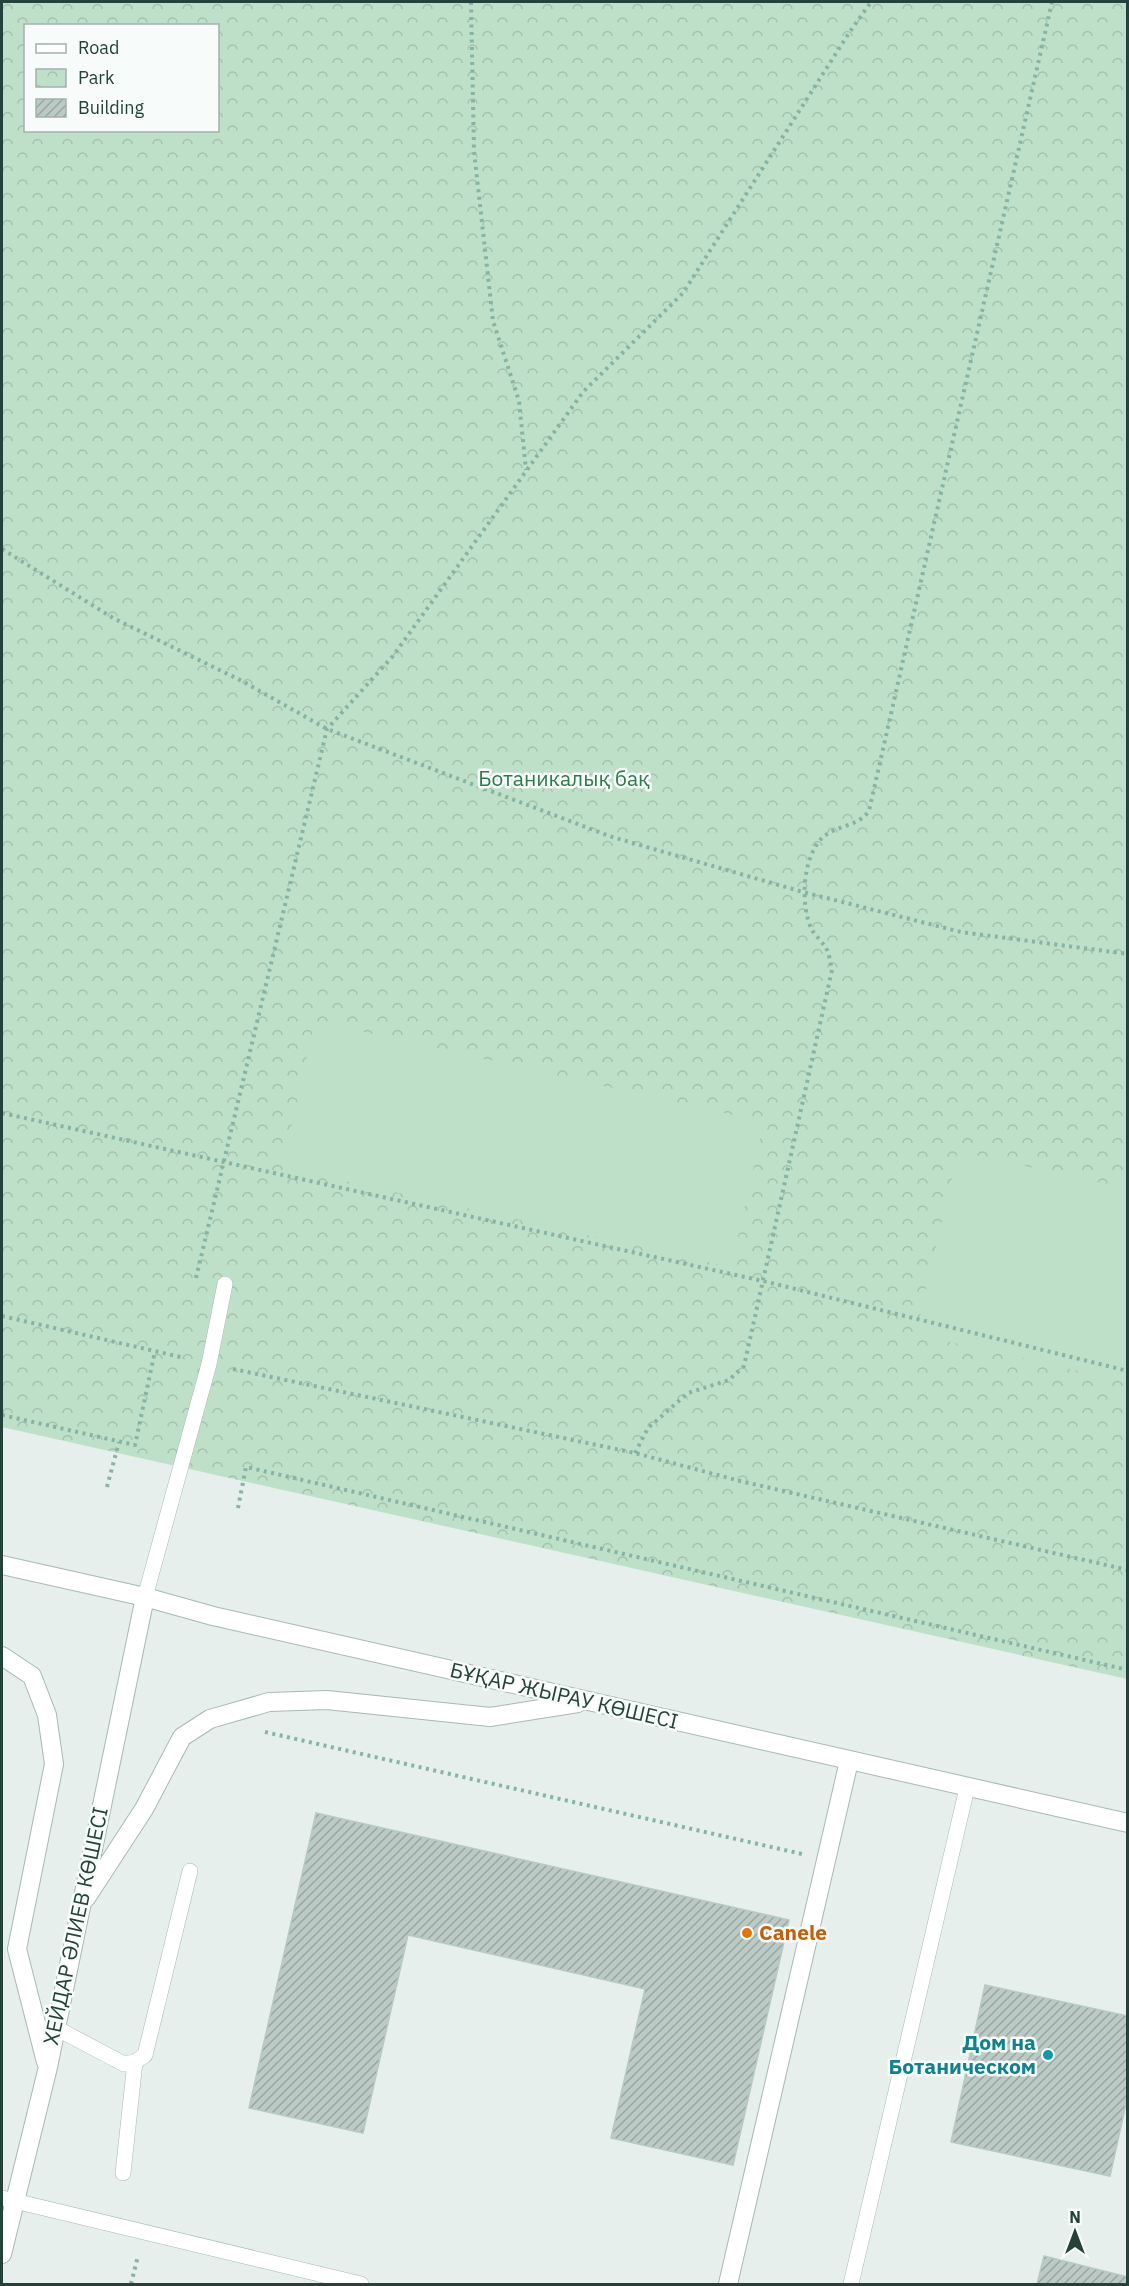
<svg xmlns="http://www.w3.org/2000/svg" width="1129" height="2286" font-family="'IBM Plex Sans',sans-serif">
	<defs>
		<pattern id="park-crowns" width="20" height="18" patternUnits="userSpaceOnUse" patternTransform="scale(1.5)"><rect width="20" height="18" fill="#bfe0c8"/><path d="M2 6a3 3 0 1 1 6 0M12 15a3 3 0 1 1 6 0" fill="none" stroke="#a4c1ad"/></pattern>
		<pattern id="building-hatch" width="6" height="6" patternUnits="userSpaceOnUse" patternTransform="scale(1.5)"><rect width="6" height="6" fill="#bbcac4"/><path d="M-1 1l2-2M0 6l6-6M5 7l2-2" fill="none" stroke="#98a6a0"/></pattern>
	</defs>
	<rect width="100%" height="100%" fill="#e6efeb"/>
	<!-- park -->
	<path fill="url(#park-crowns)" fill-rule="evenodd" d="M 2,2 L 1127,2 L 1127,1679 L 2,1427 ZM 26,26 L 218,26 L 218,130 L 26,130 Z"/>
	<!-- pitch -->
	<path fill="#bfe0c8" d="M 315,1021 L 764,1122 L 731,1267 L 282,1167 Z
		M 958,1151 L 1127,1189 L 1127,1382 L 916,1334 Z"/>
	<!-- building -->
	<path fill="url(#building-hatch)" stroke="#b8c9c2" stroke-width="1.5" d="M 316,1813 L 789,1920 L 733,2165 L 611,2138 L 645,1989 L 408,1935 L 363,2133 L 249,2108 Z
		M 985,1985 L 1128,2016 L 1128,2095 L 1110,2176 L 951,2142 Z
		M 1044,2256 L 1128,2277 L 1128,2284 L 1037,2284 Z"/>
	<g fill="none" stroke-linecap="round" stroke-linejoin="round">
		<!-- service casing -->
		<g stroke="#a8b8b2" stroke-width="16">
			<path id="service" d="M 145,1597 L 209,1364 L 225,1284
				M 56,2028 L 124,2064 L 135,2062 L 145,2055 L 190,1871
				M 123,2173 L 135,2062
				M 2,2198 L 361,2284
				M 851,2284 L 967,1788"/>
		</g>
		<!-- minor casing -->
		<g stroke="#a8b8b2" stroke-width="20">
			<path id="minor" d="M 728,2284 L 849,1761"/>
		</g>
		<!-- tertiary casing -->
		<g stroke="#a8b8b2" stroke-width="20">
			<path id="tertiary" d="M 2,1565 L 145,1597 L 213,1616 L 1128,1823
				M 2,1656 L 32,1676 L 47,1715 L 54,1764 L 17,1949 L 46,2062
				M 86,1898 L 144,1809 L 182,1737 L 210,1719 L 269,1702 L 327,1700 L 490,1717 L 578,1703
				M 2,2254 L 48,2067 L 145,1597"/>
		</g>
		<!-- path -->
		<path stroke="#86b3a5" stroke-width="4" stroke-dasharray="3 4.5" stroke-linecap="butt" d="M 471,2 L 474,151 L 493,321 L 519,401 L 526,470
			M 2,549 L 113,618 L 242,681 L 327,729 L 612,837 L 803,892 L 961,932 L 1128,954
			M 2,1113 L 763,1281 L 1128,1371
			M 196,1278 L 327,729 L 393,656 L 583,392 L 683,293 L 849,33 L 871,2
			M 2,1316 L 185,1358
			M 233,1369 L 635,1453 L 740,1481 L 1128,1570
			M 2,1415 L 135,1445 L 155,1351
			M 635,1453 L 648,1428 L 688,1393 L 729,1380 L 744,1366 L 832,970 C 830,963 830,955 826,948 C 822,942 816,936 812,930 C 800,906 802,858 822,838 C 836,825 858,827 869,811 L 1052,2
			M 107,1487 L 119,1442
			M 238,1508 L 246,1467 L 1128,1670
			M 265,1732 L 802,1854
			M 131,2284 L 138,2256"/>
		<!-- service -->
		<use href="#service" stroke="#fff" stroke-width="15"/>
		<!-- minor -->
		<use href="#minor" stroke="#fff" stroke-width="18"/>
		<!-- tertiary -->
		<use href="#tertiary" stroke="#fff" stroke-width="18"/>
	</g>
	<!-- markers -->
	<circle fill="#e8710a" stroke="#f7fbf9" stroke-width="2" cx="747" cy="1933" r="6"/>
	<circle fill="#0f9aa8" stroke="#f7fbf9" stroke-width="2" cx="1048" cy="2055" r="6"/>
	<g text-anchor="middle" stroke-width="5" stroke-linejoin="round" paint-order="stroke">
		<!-- park labels -->
		<g font-size="21" fill="#2d7a4b" stroke="#f7fbf9">
			<text x="564" y="786">Ботаникалық бақ</text>
		</g>
		<!-- street labels -->
		<g font-size="21" fill="#24423a" stroke="#f7fbf9">
			<text transform="translate(564 1696) rotate(13)" y="7">БҰҚАР ЖЫРАУ КӨШЕСІ</text>
			<text transform="translate(76 1926) rotate(-78)" y="7">ХЕЙДАР ӘЛИЕВ КӨШЕСІ</text>
		</g>
		<!-- food labels -->
		<g font-size="21" font-weight="bold" fill="#c56008" stroke="#f7fbf9" text-anchor="start">
			<text x="759" y="1940">Canele</text>
		</g>
		<!-- culture labels -->
		<g font-size="21" font-weight="bold" fill="#0d838f" stroke="#f7fbf9" text-anchor="end">
			<text x="1036" y="2050">Дом на<tspan x="1036" dy="24">Ботаническом</tspan></text>
		</g>
	</g>
	<!-- border -->
	<rect width="1129" height="2286" fill="none" stroke="#24423a" stroke-width="6"/>
	<!-- legend -->
	<rect x="24" y="24" width="195" height="108" fill="#f7fbf9" stroke="#a3b1ad" stroke-width="1.5"/>
	<rect x="36" y="44" width="30" height="9" fill="#ffffff" stroke="#a3b1ad" stroke-width="1.5"/>
	<text x="78" y="54" font-size="18" fill="#24423a">Road</text>
	<rect x="36" y="69" width="30" height="18" fill="url(#park-crowns)" stroke="#a3b1ad" stroke-width="1.5"/>
	<text x="78" y="84" font-size="18" fill="#24423a">Park</text>
	<rect x="36" y="99" width="30" height="18" fill="url(#building-hatch)" stroke="#a3b1ad" stroke-width="1.5"/>
	<text x="78" y="114" font-size="18" fill="#24423a">Building</text>
	<!-- north arrow -->
	<g transform="translate(1075 2232)" stroke="#f7fbf9" stroke-width="4.5" paint-order="stroke">
	<path d="M0-4.5L10 22L0 15L-10 22Z" fill="#24423a"/>
	<text y="-9" font-size="16" font-weight="bold" text-anchor="middle" fill="#24423a">N</text>
	</g>
</svg>
